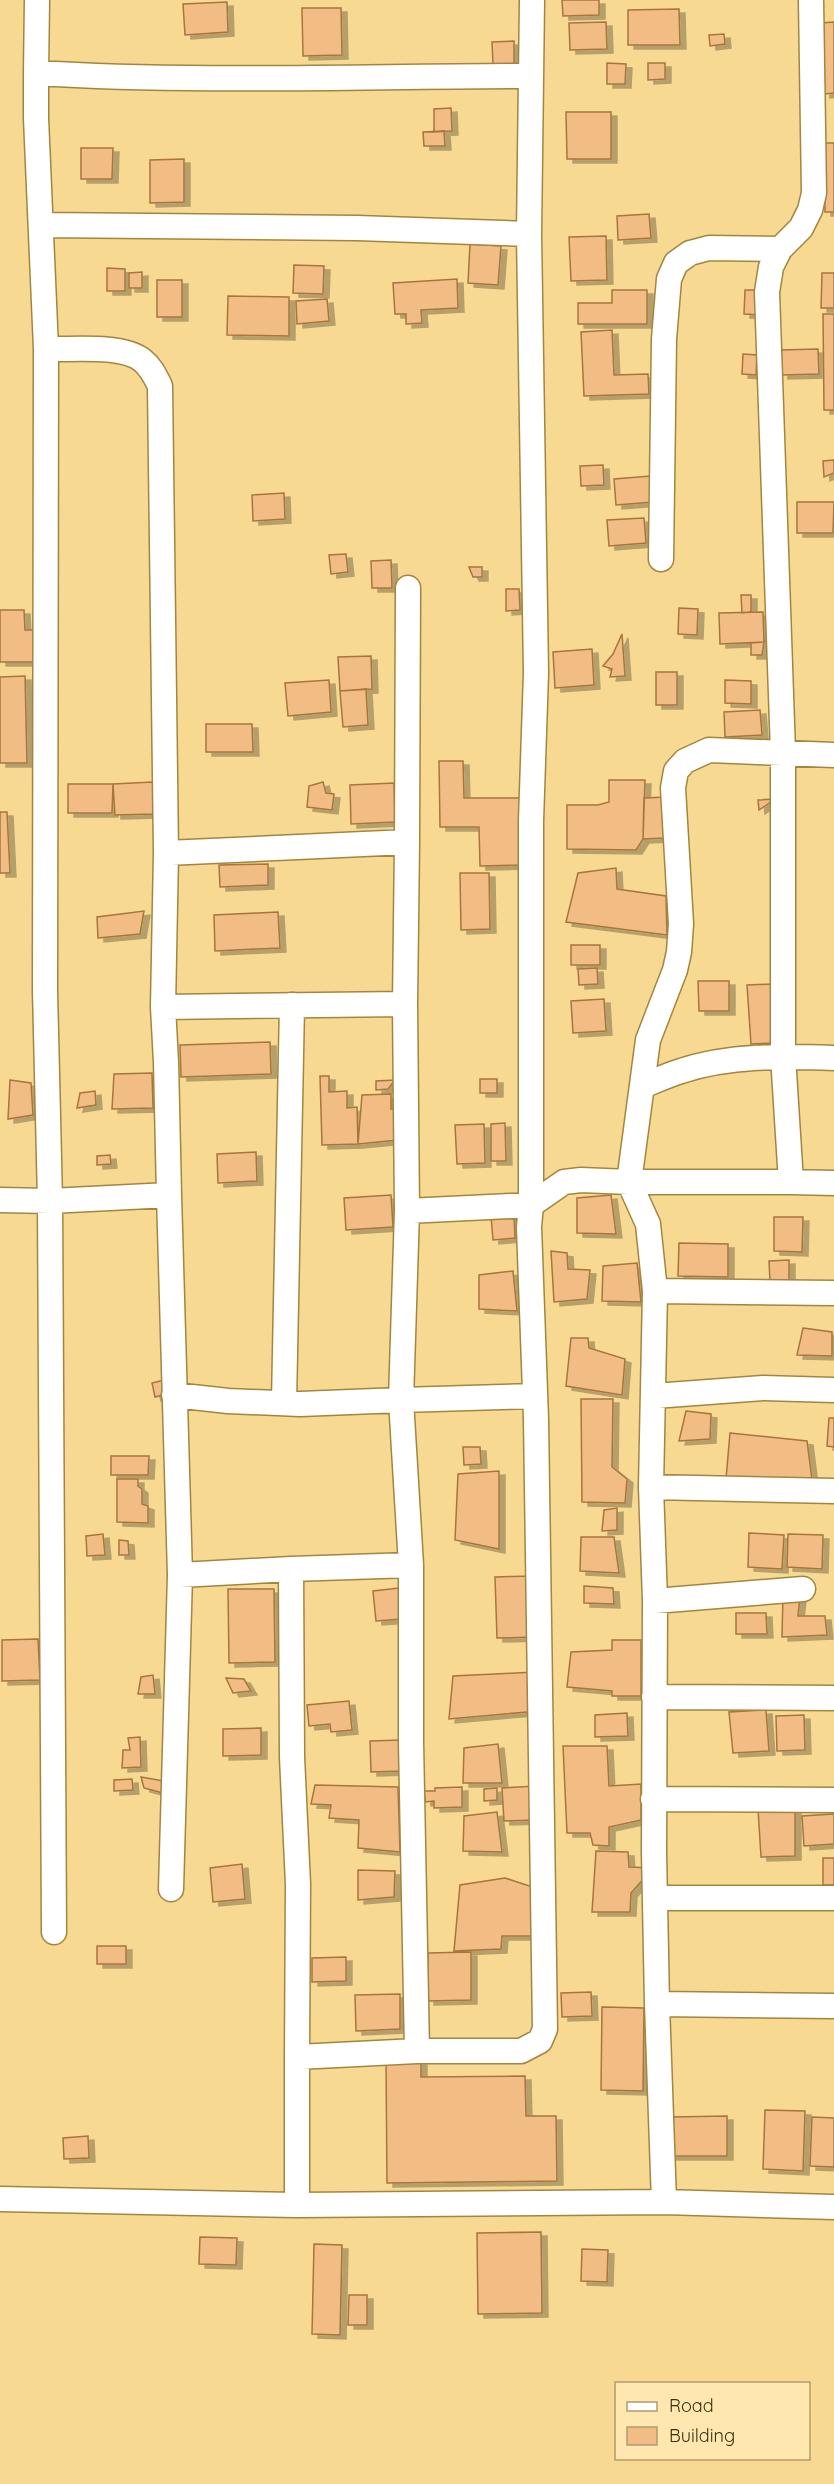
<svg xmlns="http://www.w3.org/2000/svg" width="834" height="2484" font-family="Quicksand,sans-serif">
	<defs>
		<filter id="shadow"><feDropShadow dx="6" dy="4" stdDeviation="0" flood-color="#0004"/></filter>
	</defs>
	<rect width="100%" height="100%" fill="#f7d992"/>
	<!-- building -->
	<path fill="#f2bd84" stroke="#a7763e" stroke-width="1.5" filter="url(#shadow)" d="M 562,0 L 599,0 L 599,15 L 563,16 Z
		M 227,2 L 228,32 L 185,35 L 183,4 Z
		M 302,8 L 341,8 L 342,55 L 303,56 Z
		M 679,9 L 680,45 L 628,45 L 628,10 Z
		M 606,22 L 607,49 L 570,50 L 569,23 Z
		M 834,22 L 834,93 L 824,94 L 821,23 Z
		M 724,34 L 725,44 L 710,46 L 709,35 Z
		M 514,41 L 514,64 L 493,64 L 492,42 Z
		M 607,63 L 626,64 L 625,84 L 607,84 Z
		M 648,63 L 665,63 L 665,79 L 648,80 Z
		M 451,108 L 452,131 L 434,132 L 434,109 Z
		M 566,112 L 611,112 L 611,159 L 567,159 Z
		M 444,131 L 445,146 L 424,146 L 423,132 Z
		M 824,143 L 834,143 L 834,212 L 825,212 Z
		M 81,148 L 113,148 L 112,179 L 81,179 Z
		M 184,159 L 184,202 L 150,203 L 150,160 Z
		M 649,214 L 651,238 L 618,240 L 617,216 Z
		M 606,236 L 607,280 L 571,281 L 569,237 Z
		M 470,244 L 501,246 L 498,285 L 468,283 Z
		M 294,265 L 324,266 L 323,294 L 293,293 Z
		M 107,268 L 125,269 L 125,291 L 107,291 Z
		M 142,272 L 142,288 L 129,288 L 129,273 Z
		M 822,273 L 834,273 L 834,308 L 821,308 Z
		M 457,279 L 458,308 L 421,310 L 422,323 L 406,324 L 406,314 L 395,314 L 393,283 Z
		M 157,280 L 182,280 L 182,317 L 157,317 Z
		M 612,290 L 647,290 L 647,324 L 578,324 L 578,303 L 612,303 Z
		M 745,290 L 761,290 L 761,315 L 744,314 Z
		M 228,296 L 289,297 L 289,336 L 227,335 Z
		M 327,299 L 329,321 L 297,324 L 296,301 Z
		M 823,314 L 834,314 L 834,410 L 824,410 Z
		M 612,330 L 614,375 L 648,374 L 649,394 L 584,396 L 581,332 Z
		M 818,349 L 819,374 L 782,375 L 781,350 Z
		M 743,354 L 757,355 L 756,375 L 742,374 Z
		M 834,460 L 834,473 L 824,477 L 823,461 Z
		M 603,465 L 604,485 L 581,486 L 580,466 Z
		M 651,476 L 653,502 L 616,505 L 614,479 Z
		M 284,493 L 285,519 L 253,521 L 252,495 Z
		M 797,502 L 834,502 L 833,533 L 797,533 Z
		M 644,518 L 646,543 L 609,546 L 607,520 Z
		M 346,554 L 348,572 L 331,574 L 329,555 Z
		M 391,560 L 392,588 L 372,588 L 371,561 Z
		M 469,567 L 482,567 L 482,577 L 473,577 Z
		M 506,589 L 519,589 L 520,610 L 506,611 Z
		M 741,595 L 751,595 L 751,612 L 742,613 Z
		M 679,608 L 698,609 L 697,635 L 678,634 Z
		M 0,610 L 24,610 L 25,630 L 35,630 L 35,662 L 0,662 Z
		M 763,612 L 764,642 L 720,644 L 719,613 Z
		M 622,634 L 625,676 L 610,677 L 612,669 L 603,666 L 613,654 Z
		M 764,642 L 762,655 L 751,655 L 751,643 Z
		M 592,649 L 594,685 L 555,688 L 553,652 Z
		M 371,656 L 372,689 L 340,691 L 338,657 Z
		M 656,672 L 677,672 L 677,705 L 656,705 Z
		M 25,676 L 27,763 L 0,763 L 0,677 Z
		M 329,680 L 331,712 L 288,716 L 285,683 Z
		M 725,680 L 751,681 L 751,704 L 725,703 Z
		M 366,689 L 368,725 L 343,727 L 340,691 Z
		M 760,710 L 762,735 L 725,737 L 724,712 Z
		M 206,724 L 252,724 L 253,752 L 206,752 Z
		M 439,761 L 463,761 L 464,798 L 528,798 L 528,865 L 480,866 L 479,827 L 440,827 Z
		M 609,780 L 645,780 L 643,839 L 636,850 L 567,849 L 567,805 L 598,805 L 609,802 Z
		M 153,782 L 154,814 L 115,815 L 113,784 Z
		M 323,782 L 326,793 L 334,794 L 332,810 L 307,807 L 309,786 Z
		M 394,783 L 395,822 L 351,824 L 350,785 Z
		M 68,784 L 113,784 L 112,813 L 68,813 Z
		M 666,797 L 667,838 L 643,839 L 644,798 Z
		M 775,799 L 759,810 L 758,800 Z
		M 0,812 L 7,812 L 10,873 L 0,873 Z
		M 268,864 L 268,885 L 220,887 L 219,865 Z
		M 616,868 L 617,889 L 666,896 L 667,935 L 566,922 L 578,873 Z
		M 460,873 L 489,873 L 490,929 L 461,930 Z
		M 144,911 L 140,934 L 98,938 L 97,917 Z
		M 278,912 L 280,948 L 215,951 L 214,915 Z
		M 571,945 L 600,945 L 600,965 L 571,965 Z
		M 597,968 L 598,984 L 579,985 L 578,969 Z
		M 698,981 L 729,981 L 729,1011 L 699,1011 Z
		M 772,984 L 775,1043 L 751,1044 L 747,985 Z
		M 604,999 L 606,1031 L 573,1033 L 571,1001 Z
		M 270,1042 L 271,1074 L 181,1077 L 180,1045 Z
		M 152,1073 L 153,1108 L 112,1109 L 114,1074 Z
		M 320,1076 L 329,1076 L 329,1092 L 347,1091 L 347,1108 L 357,1107 L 358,1144 L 322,1145 Z
		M 480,1079 L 497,1079 L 497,1093 L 480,1093 Z
		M 10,1080 L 31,1083 L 33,1115 L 8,1119 Z
		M 395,1080 L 388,1089 L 376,1090 L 376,1081 Z
		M 95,1091 L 96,1105 L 77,1108 L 80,1093 Z
		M 391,1094 L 391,1109 L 399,1109 L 398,1140 L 358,1144 L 362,1095 Z
		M 505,1123 L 506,1161 L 491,1161 L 491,1124 Z
		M 484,1124 L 485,1163 L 457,1164 L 455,1125 Z
		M 256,1152 L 257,1181 L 218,1183 L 217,1154 Z
		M 110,1155 L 111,1164 L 97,1165 L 97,1156 Z
		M 391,1195 L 393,1227 L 346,1230 L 344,1198 Z
		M 611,1195 L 616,1234 L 577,1233 L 577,1198 Z
		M 514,1215 L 515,1238 L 493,1240 L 491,1216 Z
		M 774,1217 L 803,1217 L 802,1252 L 774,1251 Z
		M 679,1243 L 728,1244 L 728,1277 L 678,1276 Z
		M 551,1251 L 567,1253 L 568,1269 L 590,1270 L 587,1299 L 554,1302 Z
		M 789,1260 L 789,1282 L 770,1282 L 769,1261 Z
		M 637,1263 L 641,1302 L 602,1301 L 603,1266 Z
		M 513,1271 L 517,1311 L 479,1309 L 479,1275 Z
		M 803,1328 L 832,1332 L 832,1356 L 797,1355 Z
		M 571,1338 L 588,1338 L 589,1348 L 625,1359 L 622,1395 L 566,1386 Z
		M 164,1380 L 167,1394 L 155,1397 L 152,1383 Z
		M 581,1399 L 613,1399 L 612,1467 L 627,1479 L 625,1503 L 582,1502 Z
		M 686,1411 L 711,1414 L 710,1439 L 679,1441 Z
		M 829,1418 L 834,1418 L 834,1447 L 827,1446 Z
		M 730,1433 L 807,1441 L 812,1480 L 726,1479 Z
		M 463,1447 L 480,1447 L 481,1464 L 464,1465 Z
		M 111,1456 L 149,1456 L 148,1475 L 111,1475 Z
		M 499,1471 L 499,1549 L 455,1540 L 458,1474 Z
		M 117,1479 L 138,1479 L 138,1486 L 142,1489 L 142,1504 L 148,1506 L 148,1523 L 117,1522 Z
		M 617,1508 L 617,1530 L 602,1531 L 604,1510 Z
		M 749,1533 L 784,1535 L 782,1569 L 748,1567 Z
		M 103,1534 L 105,1555 L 87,1556 L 86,1536 Z
		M 788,1534 L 823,1535 L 822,1569 L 787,1567 Z
		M 581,1537 L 614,1537 L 619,1573 L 580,1571 Z
		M 119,1540 L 128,1541 L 129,1555 L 119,1555 Z
		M 534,1576 L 536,1637 L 497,1638 L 495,1577 Z
		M 584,1586 L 613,1588 L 614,1604 L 584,1603 Z
		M 399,1588 L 402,1619 L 376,1621 L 373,1591 Z
		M 228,1589 L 274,1589 L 275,1662 L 229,1663 Z
		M 783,1594 L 800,1596 L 798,1616 L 825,1616 L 827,1635 L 782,1637 Z
		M 736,1613 L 766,1613 L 767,1634 L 736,1634 Z
		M 38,1639 L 40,1680 L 2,1681 L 2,1640 Z
		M 612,1640 L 641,1640 L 641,1696 L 612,1696 L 612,1691 L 567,1687 L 571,1652 L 612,1650 Z
		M 535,1672 L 538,1711 L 449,1719 L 453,1676 Z
		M 153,1675 L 155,1694 L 138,1694 L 141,1677 Z
		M 226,1678 L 244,1679 L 251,1691 L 233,1693 Z
		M 349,1701 L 352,1730 L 331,1732 L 330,1724 L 309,1726 L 307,1705 Z
		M 766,1710 L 769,1751 L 733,1753 L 729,1712 Z
		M 627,1713 L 628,1736 L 595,1737 L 595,1715 Z
		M 804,1715 L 805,1750 L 777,1751 L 776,1716 Z
		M 261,1728 L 261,1755 L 223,1756 L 223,1729 Z
		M 140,1737 L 141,1767 L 122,1768 L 123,1750 L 130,1750 L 128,1738 Z
		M 402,1740 L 403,1771 L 371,1772 L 370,1741 Z
		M 498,1744 L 502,1783 L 463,1783 L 464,1748 Z
		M 563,1746 L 607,1746 L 609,1786 L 641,1784 L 641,1820 L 609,1827 L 609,1846 L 593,1845 L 590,1833 L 567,1833 Z
		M 141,1777 L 164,1781 L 163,1793 L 144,1788 Z
		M 132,1779 L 133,1790 L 114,1791 L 114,1780 Z
		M 315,1785 L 398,1787 L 400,1852 L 358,1848 L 359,1820 L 329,1818 L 331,1805 L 311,1804 Z
		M 535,1786 L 536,1820 L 504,1821 L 502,1788 Z
		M 462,1787 L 462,1807 L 434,1808 L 434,1801 L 425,1802 L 424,1791 L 435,1791 L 435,1788 Z
		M 497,1788 L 497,1800 L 484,1801 L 484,1789 Z
		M 758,1809 L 795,1810 L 795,1856 L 761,1857 Z
		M 497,1812 L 502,1852 L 463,1851 L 464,1816 Z
		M 834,1814 L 834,1844 L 804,1846 L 802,1816 Z
		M 596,1851 L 628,1852 L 629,1867 L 653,1868 L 631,1893 L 630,1912 L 592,1912 Z
		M 823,1858 L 834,1858 L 834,1885 L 823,1885 Z
		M 242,1864 L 245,1899 L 213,1902 L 210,1868 Z
		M 358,1870 L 395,1871 L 394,1897 L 358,1900 Z
		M 505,1878 L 539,1889 L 542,1936 L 502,1936 L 501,1949 L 454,1951 L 460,1885 Z
		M 97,1946 L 126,1946 L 126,1964 L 97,1964 Z
		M 471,1952 L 471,2000 L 428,2001 L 428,1953 Z
		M 346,1957 L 346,1981 L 312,1982 L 312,1958 Z
		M 591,1992 L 592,2016 L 562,2017 L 561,1993 Z
		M 400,1994 L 400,2029 L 356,2031 L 355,1995 Z
		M 602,2007 L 644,2008 L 643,2091 L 601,2090 Z
		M 386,2061 L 421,2061 L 421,2077 L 525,2076 L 526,2116 L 556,2116 L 557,2181 L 387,2183 Z
		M 765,2110 L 805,2111 L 803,2171 L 763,2169 Z
		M 727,2116 L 727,2156 L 670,2156 L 670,2117 Z
		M 812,2117 L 834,2118 L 834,2167 L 810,2166 Z
		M 88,2136 L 89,2158 L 64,2159 L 63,2138 Z
		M 541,2232 L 542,2313 L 478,2314 L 477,2233 Z
		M 200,2237 L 237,2238 L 236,2265 L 199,2264 Z
		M 314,2244 L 342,2245 L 340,2335 L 312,2334 Z
		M 582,2249 L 608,2250 L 607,2282 L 581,2281 Z
		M 349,2295 L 367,2295 L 367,2325 L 348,2325 Z"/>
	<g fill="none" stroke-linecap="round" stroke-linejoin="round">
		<!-- minor casing -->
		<g stroke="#a28640" stroke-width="27">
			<path id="minor" d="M 811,0 L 814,193 L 810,210 L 801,228 L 780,249 L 771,267 L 767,292 L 783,752 L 783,1056 L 791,1182 L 834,1183
				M 36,73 L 37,0
				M 42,225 L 357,228 L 529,234
				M 46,349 C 71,350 121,344 142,360 C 151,367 155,376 160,386 L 166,853
				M 661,559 L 664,339 L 669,279 L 676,263 L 690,253 L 709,248 L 780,249
				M 834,755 L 709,750 L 685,761 L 676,771 L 673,788 L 681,924 L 679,952 L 675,970 L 648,1040 L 629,1182 L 648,1224 L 655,1291 L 651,1487 L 655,1601 L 654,1852 L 657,2004 L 834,2006
				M 407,842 L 408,588
				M 163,1007 L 166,853 L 407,842 L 405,1004
				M 642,1086 C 655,1081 668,1075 681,1071 C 729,1055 784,1056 834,1058
				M 169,1195 L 166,1062 L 163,1007 L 405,1004 L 407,1211
				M 0,1200 L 50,1201 L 169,1195 L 180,1575 L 171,1889
				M 531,1205 L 531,821 L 536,673 L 529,234 L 532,0
				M 531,1205 L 564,1182 L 581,1180 L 629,1182 L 791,1182
				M 655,1291 L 834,1293
				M 174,1395 L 228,1401 L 300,1404 L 401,1400 L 411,1565 L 411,1742 L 417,2051 L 521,2051 L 540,2041 L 545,2029 L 536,1419 L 529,1227 L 531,1205 L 407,1211 L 401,1400 L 535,1396
				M 654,1396 L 763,1388 L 834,1390
				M 284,1403 L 292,1005
				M 651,1487 L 834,1491
				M 291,1569 L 411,1565
				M 180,1575 L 291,1569 L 292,1757 L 298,1884 L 297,2057 L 417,2051
				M 655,1601 L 803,1589
				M 654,1697 L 834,1698
				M 653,1799 L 834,1800
				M 656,1898 L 834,1898
				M 54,1932 L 50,1201 L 45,990 L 46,349 L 36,118 L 36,73 C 200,83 366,76 530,76
				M 657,2004 L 664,2202
				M 297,2057 L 297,2205
				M 0,2199 L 297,2205 L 664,2202 L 834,2207"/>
		</g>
		<!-- minor -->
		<use href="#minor" stroke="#fff" stroke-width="24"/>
	</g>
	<!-- legend -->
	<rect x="615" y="2382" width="195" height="78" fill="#ffe7af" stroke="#b09d6f" stroke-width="1.5"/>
	<rect x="627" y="2402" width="30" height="9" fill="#ffffff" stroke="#b09d6f" stroke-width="1.5"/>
	<text x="669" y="2412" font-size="18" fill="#392e10">Road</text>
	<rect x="627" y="2427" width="30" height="18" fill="#f2bd84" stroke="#b09d6f" stroke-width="1.5"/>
	<text x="669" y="2442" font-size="18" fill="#392e10">Building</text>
</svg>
